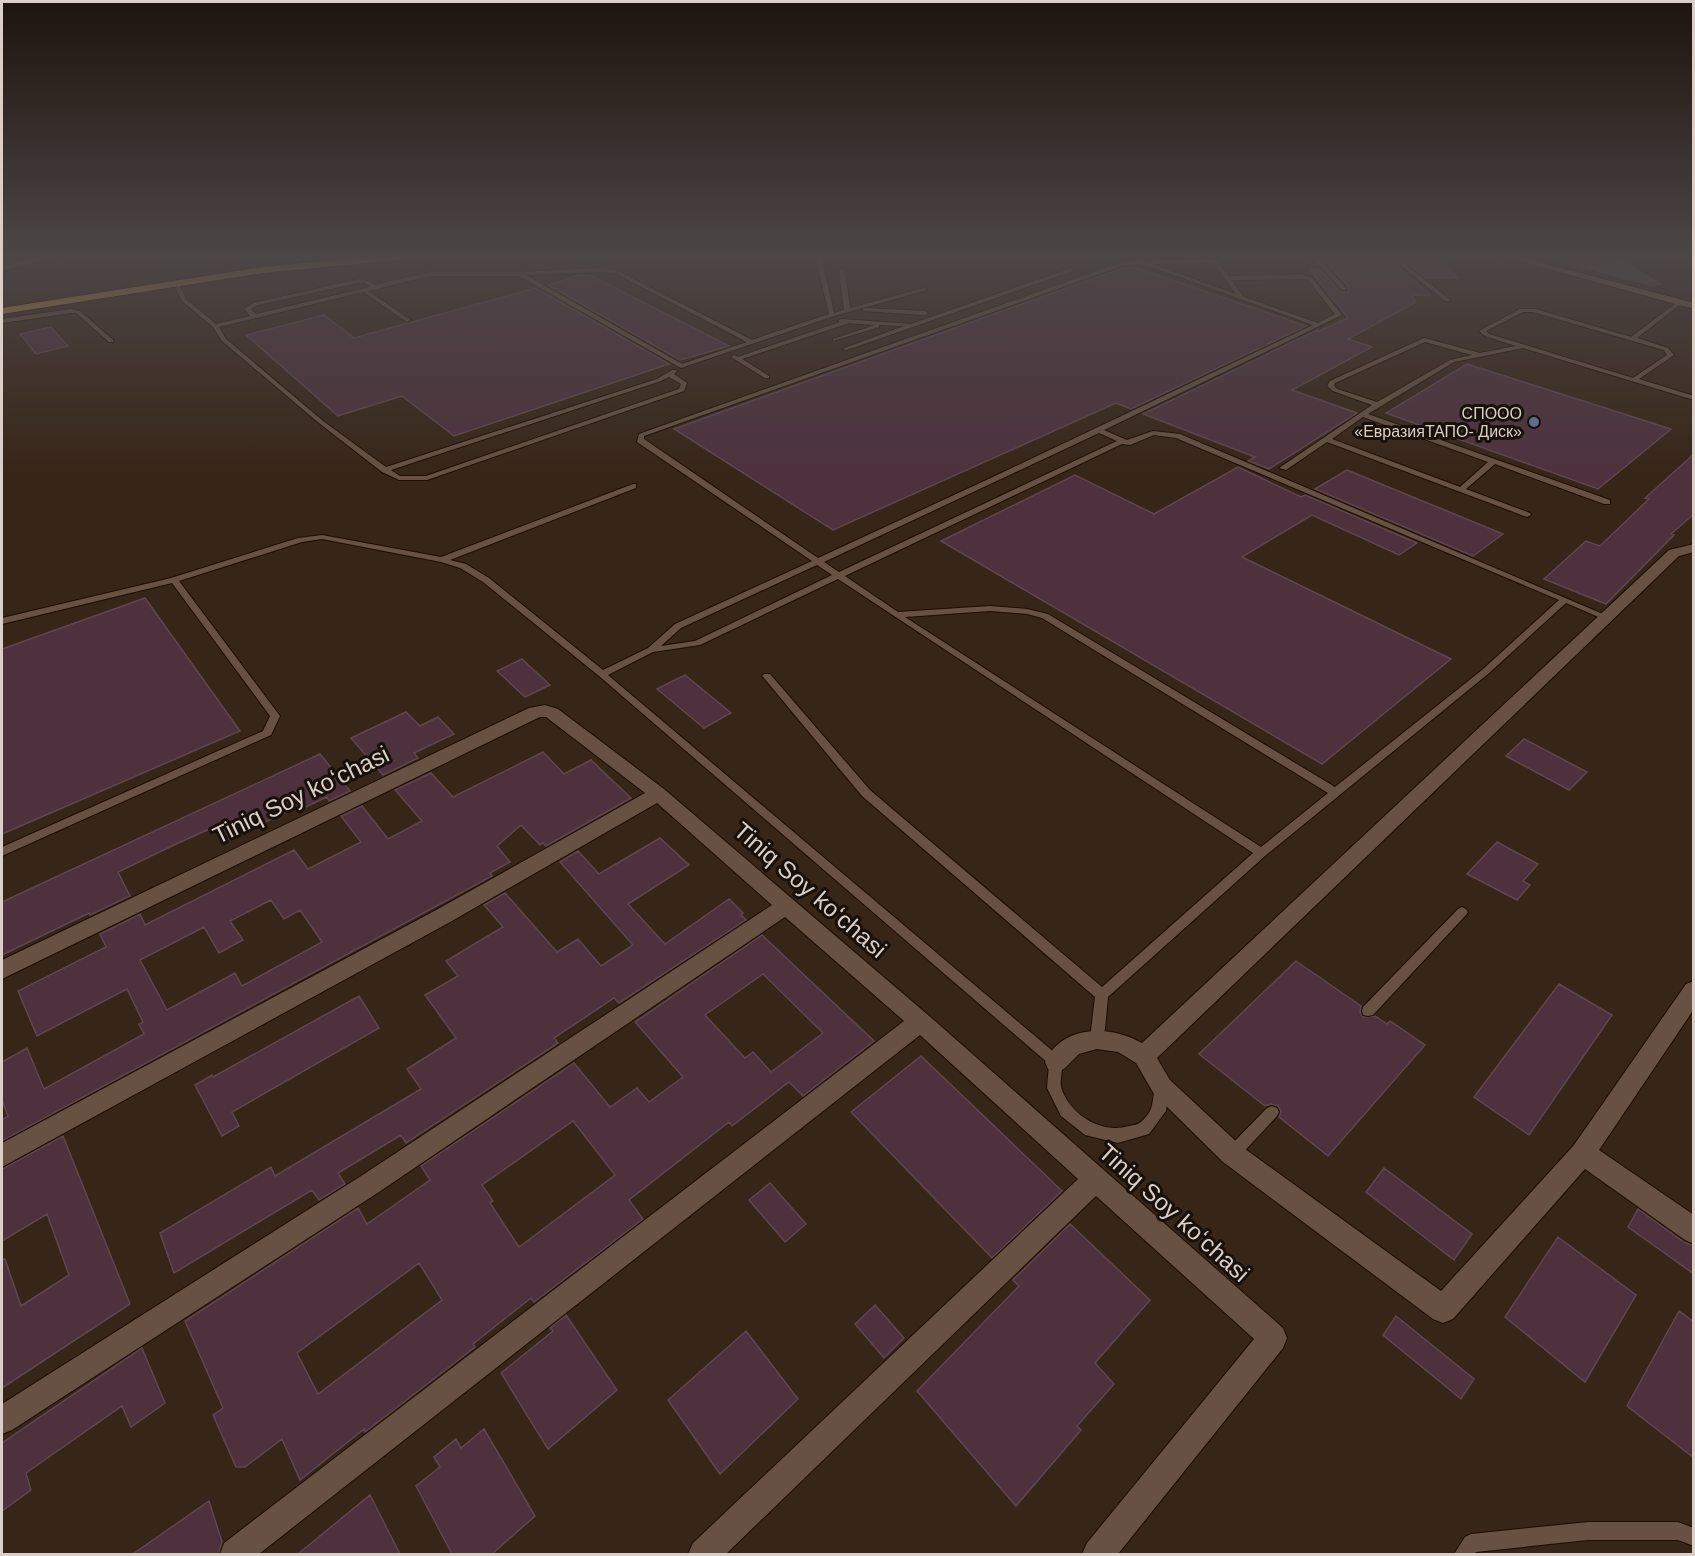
<svg xmlns="http://www.w3.org/2000/svg" width="1695" height="1556" font-family="Arial,sans-serif">
	<rect width="100%" height="100%" fill="#372517"/>
	<!-- green -->
	<path fill="#4d5743" d="M 1533,255 L 1616,255 L 1663,285 L 1651,286 Z"/>
	<!-- building -->
	<path fill="#4d323d" stroke="#5f4650" stroke-width="1.5" fill-rule="evenodd" d="M 1435,256 L 1458,278 L 1426,278 L 1400,257 Z
		M 1321,257 L 1387,257 L 1430,295 L 1412,295 L 1416,302 L 1348,339 L 1372,347 L 1292,390 L 1357,413 L 1269,469 L 1248,461 L 1255,457 L 1143,414 L 1317,330 L 1319,331 L 1348,318 L 1310,270 L 1321,270 L 1340,292 L 1348,292 L 1348,286 Z
		M 1134,267 L 1306,326 L 1131,409 L 1116,403 L 833,530 L 674,429 L 1122,268 Z
		M 579,275 L 590,275 L 729,346 L 680,360 L 548,285 Z
		M 536,288 L 669,364 L 454,436 L 402,396 L 338,416 L 246,335 L 324,315 L 354,338 Z
		M 51,327 L 68,346 L 36,354 L 20,334 Z
		M 1467,364 L 1671,429 L 1598,489 L 1386,413 Z
		M 1694,454 L 1694,514 L 1671,534 L 1674,535 L 1606,604 L 1544,579 L 1586,541 L 1600,546 L 1649,499 L 1645,498 Z
		M 1238,467 L 1301,497 L 1305,495 L 1417,543 L 1399,555 L 1312,515 L 1242,557 L 1451,659 L 1322,764 L 941,541 L 1075,475 L 1154,514 Z
		M 1347,470 L 1503,534 L 1473,556 L 1315,489 Z
		M 145,598 L 240,731 L 2,834 L 2,649 Z
		M 522,659 L 550,685 L 525,697 L 497,671 Z
		M 685,675 L 731,713 L 704,728 L 657,689 Z
		M 406,712 L 420,726 L 438,717 L 454,734 L 414,753 L 418,758 L 383,775 L 351,738 Z
		M 1524,739 L 1587,772 L 1569,790 L 1506,756 Z
		M 543,752 L 564,774 L 591,760 L 631,798 L 546,846 L 543,843 L 540,845 L 521,825 L 497,846 L 510,862 L 490,873 L 492,876 L 2,1141 L 2,1120 L 8,1116 L 2,1100 L 2,1062 L 27,1048 L 44,1089 L 144,1034 L 139,1024 L 143,1022 L 127,989 L 37,1036 L 18,991 L 106,947 L 100,934 L 140,914 L 145,925 L 294,850 L 308,869 L 361,842 L 341,816 L 362,806 L 388,839 L 422,821 L 395,790 L 431,773 L 453,797 ZM 271,900 L 284,919 L 300,910 L 322,942 L 242,986 L 235,973 L 167,1010 L 140,960 L 204,927 L 219,953 L 243,940 L 230,921 Z
		M 320,754 L 350,791 L 329,801 L 327,797 L 299,810 L 297,807 L 223,842 L 214,827 L 174,845 L 118,872 L 130,896 L 90,915 L 89,913 L 2,955 L 2,902 Z
		M 660,838 L 689,865 L 628,904 L 665,944 L 729,899 L 743,913 L 741,915 L 746,920 L 619,1003 L 614,998 L 554,1038 L 558,1043 L 406,1143 L 401,1135 L 338,1173 L 345,1184 L 319,1200 L 312,1190 L 174,1273 L 160,1233 L 271,1167 L 275,1176 L 421,1089 L 407,1069 L 456,1038 L 425,995 L 458,976 L 446,961 L 503,927 L 484,905 L 505,893 L 557,952 L 578,939 L 601,966 L 633,945 L 560,862 L 578,851 L 599,874 Z
		M 1497,842 L 1538,864 L 1523,881 L 1530,885 L 1517,900 L 1467,874 Z
		M 762,935 L 874,1041 L 803,1096 L 789,1082 L 732,1126 L 729,1122 L 629,1200 L 643,1219 L 534,1302 L 531,1298 L 473,1344 L 475,1347 L 365,1432 L 364,1429 L 300,1480 L 282,1439 L 245,1467 L 236,1467 L 213,1415 L 223,1408 L 185,1321 L 358,1208 L 367,1224 L 430,1180 L 421,1166 L 574,1063 L 610,1107 L 637,1088 L 649,1102 L 683,1077 L 635,1022 ZM 763,974 L 823,1033 L 771,1072 L 753,1052 L 745,1058 L 705,1015 ZM 573,1121 L 615,1175 L 519,1247 L 490,1203 L 493,1201 L 482,1185 ZM 419,1263 L 442,1300 L 318,1394 L 297,1353 Z
		M 1296,961 L 1361,1006 L 1360,1012 L 1363,1017 L 1375,1016 L 1387,1024 L 1390,1021 L 1425,1045 L 1328,1156 L 1279,1117 L 1281,1111 L 1278,1106 L 1271,1104 L 1265,1106 L 1199,1054 Z
		M 1559,984 L 1612,1015 L 1529,1135 L 1474,1097 Z
		M 359,996 L 379,1028 L 232,1112 L 239,1126 L 222,1136 L 195,1085 L 212,1075 L 213,1077 Z
		M 921,1056 L 1062,1191 L 992,1258 L 851,1112 Z
		M 63,1136 L 130,1304 L 2,1388 L 2,1259 L 5,1259 L 21,1306 L 69,1275 L 47,1214 L 2,1241 L 2,1169 Z
		M 1384,1168 L 1472,1234 L 1454,1260 L 1366,1192 Z
		M 770,1183 L 806,1224 L 785,1242 L 749,1200 Z
		M 1638,1209 L 1684,1242 L 1694,1246 L 1694,1274 L 1628,1227 Z
		M 1070,1224 L 1150,1300 L 1095,1363 L 1114,1384 L 1077,1426 L 1081,1430 L 1016,1506 L 917,1391 L 1019,1286 L 1013,1280 Z
		M 1558,1237 L 1636,1295 L 1585,1382 L 1505,1317 Z
		M 875,1305 L 904,1338 L 884,1358 L 855,1324 Z
		M 1679,1311 L 1694,1322 L 1694,1458 L 1627,1406 Z
		M 566,1315 L 617,1390 L 548,1449 L 501,1373 L 553,1331 L 550,1328 Z
		M 1396,1316 L 1474,1379 L 1461,1399 L 1383,1335 Z
		M 746,1331 L 798,1399 L 720,1474 L 668,1400 Z
		M 142,1348 L 165,1403 L 131,1427 L 122,1406 L 26,1473 L 31,1490 L 2,1511 L 2,1443 Z
		M 484,1429 L 535,1516 L 492,1554 L 452,1554 L 416,1486 L 440,1467 L 434,1457 L 456,1439 L 461,1448 Z
		M 370,1495 L 400,1554 L 298,1554 Z
		M 209,1501 L 222,1542 L 218,1554 L 133,1554 Z"/>
	<g fill="none" stroke-linecap="round" stroke-linejoin="round">
		<!-- lane casing -->
		<g stroke="#1e0d02" stroke-width="2">
			<path id="lane" d="M 815,255 L 821,255 L 834,313 L 844,310 L 839,271 L 842,269 L 845,271 L 850,308 L 924,288 L 927,290 L 834,316 L 681,368 L 519,276 L 429,276 L 368,291 L 409,319 L 410,320 L 407,322 L 363,292 L 219,327 L 226,339 L 323,421 L 386,467 L 657,379 L 672,370 L 676,370 L 677,371 L 674,374 L 687,383 L 684,391 L 427,480 L 399,480 L 382,472 L 319,423 L 222,341 L 213,327 L 182,301 L 173,283 L 178,282 L 186,299 L 216,324 L 250,316 L 244,309 L 254,303 L 358,279 L 368,281 L 375,285 L 429,272 L 520,272 L 601,268 L 618,271 L 752,340 L 829,314 ZM 601,272 L 615,273 L 747,342 L 682,364 L 526,275 ZM 358,283 L 365,283 L 370,287 L 256,314 L 251,309 L 258,305 ZM 669,377 L 681,384 L 679,389 L 426,476 L 400,476 L 391,470 L 661,381 Z
				M 1207,255 L 1213,255 L 1229,276 L 1302,275 L 1312,278 L 1342,315 L 1104,430 L 1127,440 L 1153,431 L 1180,434 L 1610,617 L 1606,620 L 1603,619 L 1566,603 L 1488,674 L 1265,856 L 1108,997 L 1104,1039 L 1102,1043 L 1097,1045 L 1092,1043 L 1090,1039 L 1095,997 L 862,796 L 764,678 L 762,676 L 764,674 L 770,674 L 870,790 L 1102,987 L 1253,853 L 838,579 L 700,645 L 653,652 L 608,675 L 1061,1058 C 1065,1068 1058,1080 1062,1090 C 1072,1116 1102,1134 1129,1126 C 1134,1125 1138,1125 1142,1121 C 1157,1107 1150,1099 1157,1084 L 1162,1082 L 1167,1084 L 1169,1088 L 1166,1111 L 1149,1134 L 1118,1143 L 1085,1135 L 1061,1116 L 1047,1088 L 1049,1064 L 599,676 L 483,582 L 460,568 L 441,562 L 322,539 L 302,542 L 179,581 L 280,716 L 271,735 L 2,856 L 2,847 L 263,731 L 270,716 L 172,583 L 2,624 L 2,618 L 171,578 L 298,538 L 322,535 L 441,557 L 633,484 L 636,484 L 636,488 L 450,560 L 466,564 L 489,578 L 603,670 L 648,648 L 675,624 L 812,561 L 637,442 L 639,434 L 1119,263 L 1143,260 L 1150,263 L 1152,260 L 1211,259 ZM 1213,263 L 1236,294 L 1152,264 ZM 1143,264 L 1313,325 L 995,476 L 818,558 L 644,439 L 644,436 L 1122,266 ZM 1302,279 L 1308,280 L 1335,314 L 1318,323 L 1244,297 L 1231,280 ZM 1099,433 L 1117,441 L 839,572 L 824,562 ZM 1154,435 L 1176,438 L 1559,600 L 1482,670 L 1335,787 L 1048,614 L 1027,609 L 990,606 L 898,612 L 845,576 L 1122,444 L 1130,445 ZM 817,565 L 832,575 L 695,641 L 661,646 L 681,628 ZM 990,611 L 1027,614 L 1042,618 L 1328,793 L 1261,847 L 905,617 Z
				M 1310,255 L 1316,255 L 1346,288 L 1346,290 L 1342,290 Z
				M 1388,255 L 1394,255 L 1449,299 L 1449,301 L 1445,301 Z
				M 1071,268 L 1073,271 L 847,350 L 842,349 L 904,326 L 879,325 L 879,327 L 833,341 L 833,339 L 875,325 L 849,323 L 742,359 L 769,376 L 769,378 L 765,378 L 731,357 L 734,355 L 738,357 L 840,322 L 838,321 L 841,319 L 911,324 Z
				M 1680,300 L 1683,302 L 1682,303 L 1637,338 L 1668,348 L 1674,355 L 1639,379 L 1694,396 L 1694,400 L 1523,348 L 1454,362 L 1368,414 L 1610,500 L 1610,504 L 1604,504 L 1495,464 L 1466,489 L 1530,513 L 1531,515 L 1527,517 L 1327,442 L 1286,470 L 1279,468 L 1372,405 L 1333,391 L 1327,386 L 1330,381 L 1424,338 L 1480,353 L 1516,346 L 1485,336 L 1479,331 L 1520,309 L 1535,309 L 1631,337 ZM 1523,312 L 1533,312 L 1664,350 L 1667,355 L 1633,378 L 1489,334 L 1486,331 ZM 1425,342 L 1472,355 L 1450,360 L 1377,402 L 1337,389 L 1334,386 L 1335,383 ZM 1363,417 L 1488,462 L 1460,487 L 1332,439 Z
				M 865,308 L 925,311 L 928,313 L 925,315 L 863,311 L 863,309 Z
				M 71,309 L 80,311 L 113,340 L 113,342 L 109,342 L 76,313 L 71,313 L 2,323 L 2,319 Z
				M 1462,907 L 1466,909 L 1468,912 L 1466,915 L 1373,1015 L 1368,1016 L 1363,1015 L 1362,1011 L 1363,1007 L 1458,909 Z
				M 1272,1106 L 1277,1108 L 1279,1112 L 1277,1116 L 1237,1159 L 1232,1161 L 1227,1159 L 1225,1154 L 1227,1149 L 1267,1108 Z
				M 1588,1522 L 1678,1522 L 1694,1528 L 1694,1546 L 1678,1540 L 1588,1540 L 1476,1552 L 1474,1554 L 1454,1554 L 1465,1537 L 1471,1534 Z"/>
		</g>
		<!-- street casing -->
		<g stroke="#1e0d02" stroke-width="2">
			<path id="street" d="M 46,255 L 63,255 L 2,271 L 2,265 Z
				M 1694,544 L 1694,552 L 1679,556 L 1157,1058 L 1170,1080 L 1241,1146 L 1441,1291 L 1574,1145 L 1686,984 L 1694,981 L 1694,1009 L 1599,1150 L 1694,1215 L 1694,1244 L 1685,1240 L 1585,1169 L 1453,1319 L 1443,1323 L 1433,1319 L 1223,1162 L 1154,1094 L 1136,1063 L 1118,1052 L 1097,1049 L 1079,1054 L 1064,1069 L 1056,1072 L 1048,1069 L 1045,1062 C 1062,1024 1111,1025 1142,1043 L 1669,550 Z
				M 545,705 L 558,709 L 664,789 L 935,1021 L 1283,1328 L 1287,1338 L 1283,1348 L 1118,1554 L 1082,1554 L 1087,1543 L 1254,1339 L 1096,1196 L 726,1554 L 688,1554 L 693,1543 L 1078,1179 L 920,1035 L 259,1554 L 220,1554 L 224,1543 L 904,1021 L 785,917 L 379,1192 L 12,1430 L 2,1434 L 2,1404 L 361,1176 L 772,905 L 657,803 L 452,921 L 2,1167 L 2,1143 L 438,909 L 645,793 L 546,717 L 540,717 L 2,979 L 2,960 L 529,708 Z"/>
		</g>
		<!-- secondary casing -->
		<g stroke="#1e0d02" stroke-width="2">
			<path id="secondary" d="M 1498,255 L 1513,255 L 1694,303 L 1694,309 Z"/>
		</g>
		<!-- highway casing -->
		<g stroke="#1e0d02" stroke-width="2">
			<path id="highway" d="M 386,255 L 420,255 L 416,258 L 263,273 L 2,314 L 2,308 L 263,267 Z"/>
		</g>
		<!-- lane -->
		<use href="#lane" fill="#665142" fill-rule="evenodd"/>
		<!-- street -->
		<use href="#street" fill="#665142" fill-rule="evenodd"/>
		<!-- secondary -->
		<use href="#secondary" fill="#826645" fill-rule="evenodd"/>
		<!-- highway -->
		<use href="#highway" fill="#c5984c" fill-rule="evenodd"/>
	</g>
	<!-- sky -->
	<linearGradient id="sky" x2="0" y2="1"><stop stop-color="#1e140d"/><stop offset="0.54" stop-color="#4d4647"/><stop offset="1" stop-color="#4d4647" stop-opacity="0"/></linearGradient>
	<rect width="1695" height="473" fill="url(#sky)"/>
	<!-- markers -->
	<circle fill="#5c6f8a" stroke="#18100a" stroke-width="2" cx="1534" cy="422" r="6"/>
	<g text-anchor="middle" stroke-width="6" stroke-linejoin="round" paint-order="stroke">
		<!-- far-poi labels -->
		<g font-size="16" fill="#dbcec6" stroke="#18100a" text-anchor="end">
			<text x="1522" y="419">СПООО<tspan x="1522" dy="18">«ЕвразияТАПО- Диск»</tspan></text>
		</g>
		<!-- near-street labels -->
		<g font-size="24" fill="#dbcec6" stroke="#18100a">
			<text transform="translate(301 795) rotate(-26)" y="8">Tiniq Soy koʻchasi</text>
			<text transform="translate(810 890) rotate(41)" y="8">Tiniq Soy koʻchasi</text>
			<text transform="translate(1174 1213) rotate(42)" y="8">Tiniq Soy koʻchasi</text>
		</g>
	</g>
	<!-- border -->
	<rect width="1695" height="1556" fill="none" stroke="#dbcec6" stroke-width="6"/>
</svg>
